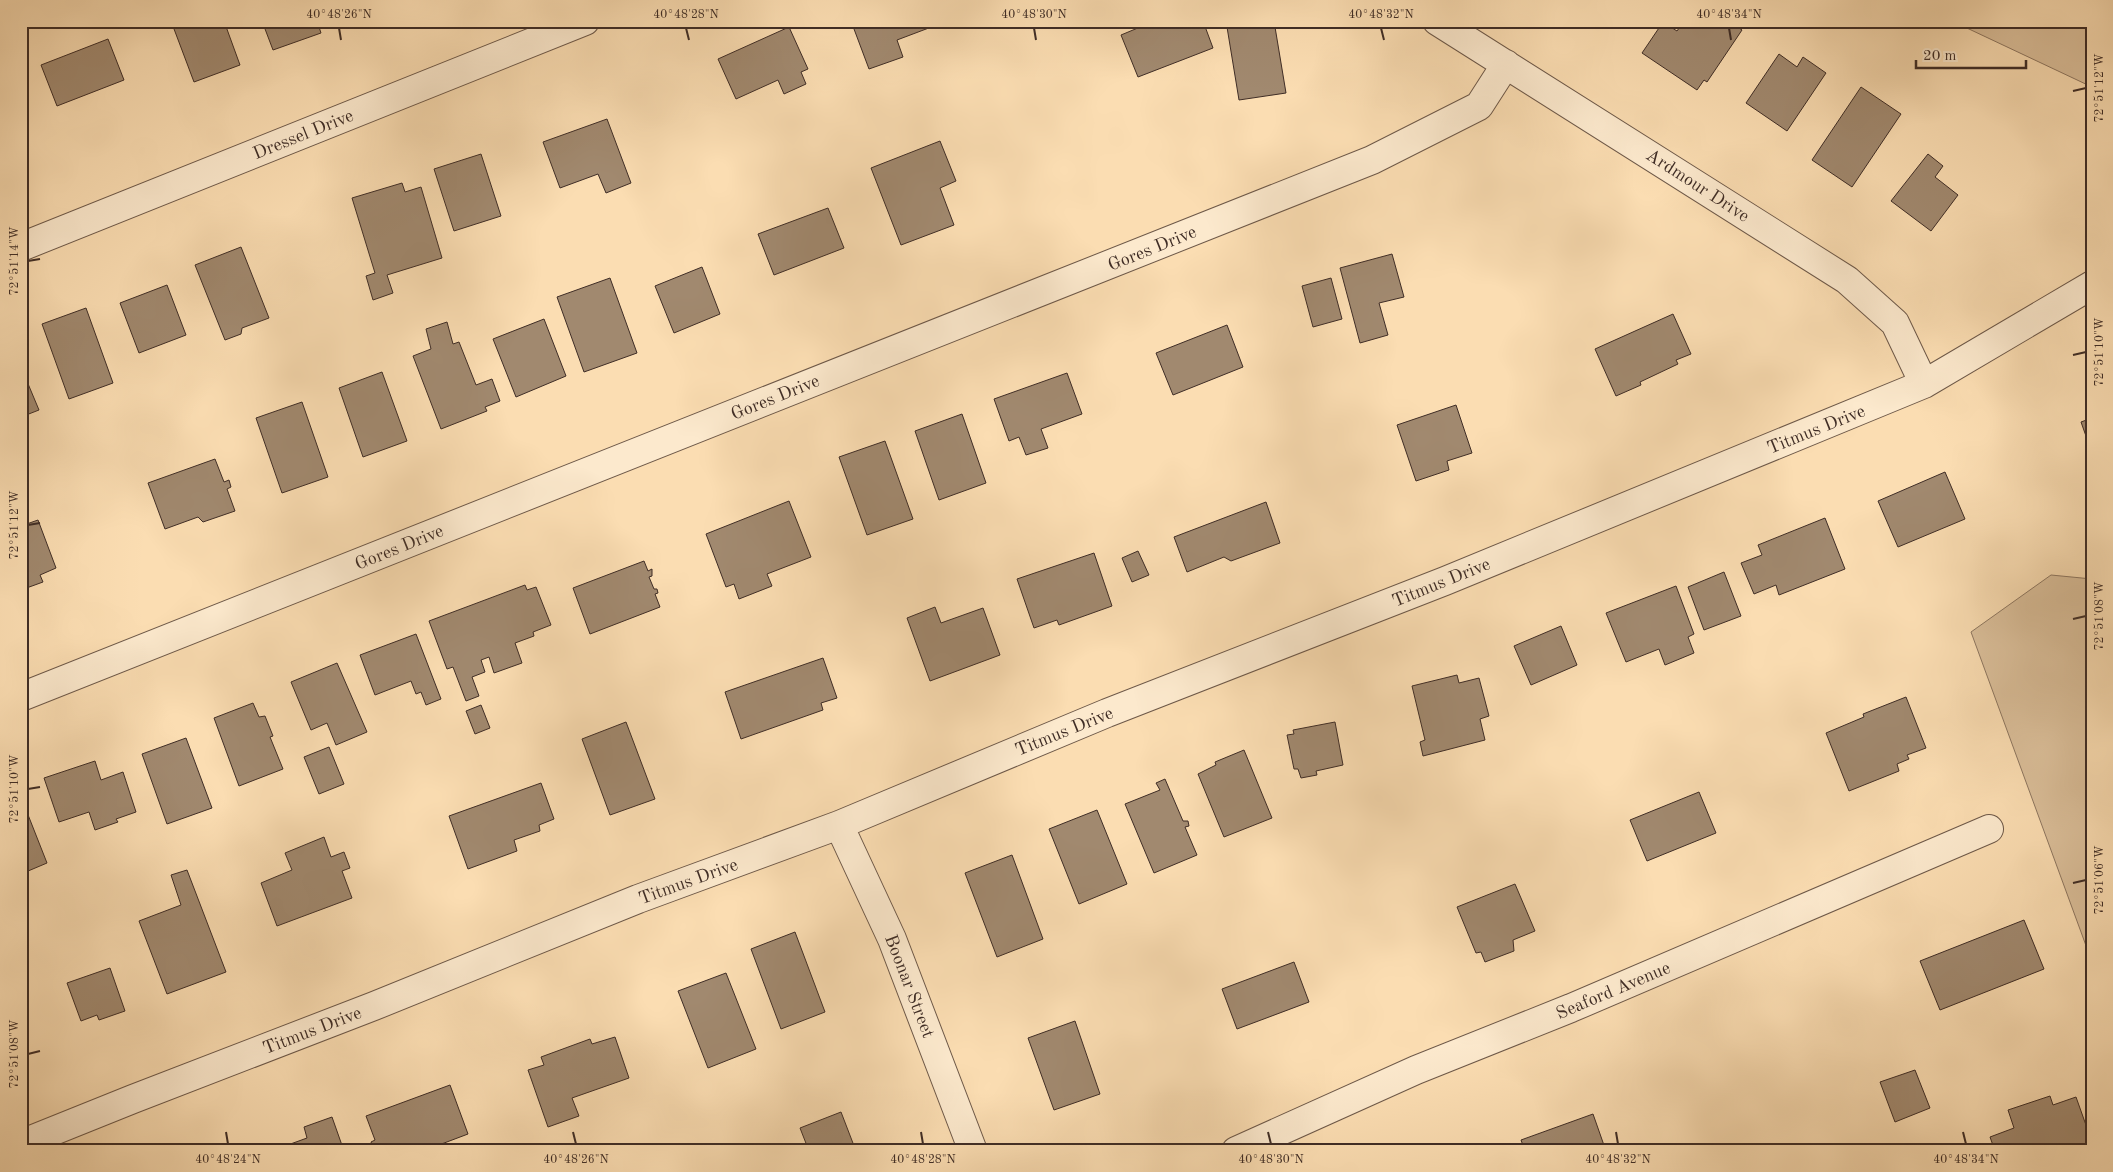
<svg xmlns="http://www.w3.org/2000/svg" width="2113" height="1172" font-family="'Old Standard TT',serif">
	<rect width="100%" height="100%" fill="#fbddb2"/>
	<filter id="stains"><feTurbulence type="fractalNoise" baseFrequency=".004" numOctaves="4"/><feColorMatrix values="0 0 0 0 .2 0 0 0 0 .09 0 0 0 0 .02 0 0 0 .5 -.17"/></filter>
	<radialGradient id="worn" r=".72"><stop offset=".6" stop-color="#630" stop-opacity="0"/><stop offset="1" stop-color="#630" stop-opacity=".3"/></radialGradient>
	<!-- green -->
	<path fill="#dbbf9a" stroke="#8d7660" d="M 1952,21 L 2092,21 L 2092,87 Z
		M 2051,575 L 2092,579 L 2092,962 L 1971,632 Z"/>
	<!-- building -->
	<path fill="#a1896f" stroke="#3f2d26" d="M 171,21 L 224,21 L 240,65 L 194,82 Z
		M 262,21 L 317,21 L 321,33 L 273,50 Z
		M 851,21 L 941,21 L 942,23 L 897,40 L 903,57 L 869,69 Z
		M 1143,21 L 1203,21 L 1213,48 L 1138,77 L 1121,35 L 1145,25 Z
		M 1226,21 L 1274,21 L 1286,93 L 1239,100 Z
		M 1684,21 L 1730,21 L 1742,30 L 1707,82 L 1704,80 L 1697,90 L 1642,53 L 1663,22 L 1677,31 Z
		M 789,27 L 808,69 L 801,72 L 806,84 L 784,94 L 778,80 L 736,99 L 718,59 Z
		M 108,39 L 124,80 L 57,106 L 41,65 Z
		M 1779,54 L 1797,67 L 1803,57 L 1826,73 L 1787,131 L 1746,103 Z
		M 1861,87 L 1901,114 L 1852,187 L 1812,160 Z
		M 607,119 L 631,183 L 606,193 L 598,174 L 560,188 L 543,142 Z
		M 940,141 L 956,181 L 940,188 L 954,225 L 901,245 L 871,168 Z
		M 481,154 L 501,216 L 454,231 L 434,169 Z
		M 1928,154 L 1943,166 L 1935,177 L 1958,195 L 1931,231 L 1891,201 Z
		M 402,183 L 405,192 L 421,187 L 442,258 L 387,275 L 393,293 L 373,300 L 366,276 L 375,273 L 352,198 Z
		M 828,208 L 844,248 L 774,275 L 758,234 Z
		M 241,247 L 269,318 L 242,328 L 241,334 L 225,340 L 195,265 Z
		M 1392,254 L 1404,297 L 1379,303 L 1388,335 L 1360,343 L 1340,268 Z
		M 702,267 L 720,314 L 674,333 L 655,286 Z
		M 610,278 L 637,353 L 584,372 L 557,297 Z
		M 1331,278 L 1342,319 L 1313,327 L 1302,286 Z
		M 167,285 L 186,335 L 139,353 L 120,303 Z
		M 86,308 L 113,383 L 69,399 L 42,324 Z
		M 1673,314 L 1691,354 L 1676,360 L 1678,364 L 1640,382 L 1641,385 L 1616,396 L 1595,349 Z
		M 544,319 L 566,376 L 516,397 L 493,339 Z
		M 447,322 L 453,344 L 459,342 L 476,385 L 492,379 L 500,401 L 485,407 L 487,411 L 441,429 L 413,356 L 431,349 L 426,329 Z
		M 1227,325 L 1243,367 L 1173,395 L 1156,353 Z
		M 21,367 L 39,410 L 21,417 Z
		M 382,372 L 407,441 L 363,457 L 339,388 Z
		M 1067,373 L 1082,414 L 1041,429 L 1048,448 L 1026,455 L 1019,437 L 1009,441 L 994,399 Z
		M 302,402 L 328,477 L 282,493 L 256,418 Z
		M 1456,405 L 1472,453 L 1447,461 L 1449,470 L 1416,481 L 1397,425 Z
		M 962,414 L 986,483 L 939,500 L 915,431 Z
		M 2092,418 L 2092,453 L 2081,422 Z
		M 885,441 L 913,519 L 867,535 L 839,457 Z
		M 215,459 L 224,482 L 229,480 L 231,487 L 227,489 L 235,511 L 203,522 L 198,517 L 165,529 L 148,483 Z
		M 1945,472 L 1965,519 L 1898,547 L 1878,501 Z
		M 789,501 L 811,557 L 767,574 L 772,586 L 739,599 L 734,584 L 726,587 L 706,534 Z
		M 1266,502 L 1280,543 L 1231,561 L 1224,557 L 1187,572 L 1174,537 Z
		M 1825,518 L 1845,569 L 1779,595 L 1776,585 L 1754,594 L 1741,563 L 1762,555 L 1758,545 Z
		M 38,520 L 56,568 L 40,575 L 43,582 L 21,590 L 21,526 Z
		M 1138,551 L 1149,575 L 1132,582 L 1122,558 Z
		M 1094,553 L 1112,606 L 1059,625 L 1057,620 L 1034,628 L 1017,579 Z
		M 644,561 L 648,571 L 652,569 L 652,576 L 649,577 L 654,589 L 657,589 L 658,593 L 655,594 L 660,607 L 590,634 L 573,588 Z
		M 1724,572 L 1741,616 L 1704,630 L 1688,587 Z
		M 525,585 L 527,590 L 536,587 L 551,625 L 533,632 L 534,636 L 515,643 L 522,663 L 494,673 L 489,657 L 481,660 L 485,672 L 472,677 L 479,696 L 466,701 L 453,667 L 447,669 L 429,621 Z
		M 1676,586 L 1694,634 L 1688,637 L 1694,653 L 1665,665 L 1659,649 L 1626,662 L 1606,613 Z
		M 935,607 L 941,623 L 983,608 L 1000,655 L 930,681 L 907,618 Z
		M 1561,626 L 1577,665 L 1531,685 L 1514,646 Z
		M 416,634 L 441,699 L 426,705 L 421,692 L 416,694 L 411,681 L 375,695 L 360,655 Z
		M 823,658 L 837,698 L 821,703 L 823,710 L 741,739 L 725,692 Z
		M 337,663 L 367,732 L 336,745 L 327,723 L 311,730 L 291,682 Z
		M 1457,675 L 1459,683 L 1479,678 L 1489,716 L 1480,719 L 1485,740 L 1423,756 L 1420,742 L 1425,740 L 1412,686 Z
		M 1906,697 L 1926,748 L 1907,755 L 1909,759 L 1897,764 L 1899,771 L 1849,791 L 1826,733 L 1864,717 L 1863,714 Z
		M 253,703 L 259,717 L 265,716 L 273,736 L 270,737 L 283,769 L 239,786 L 214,718 Z
		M 481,705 L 490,728 L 475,734 L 466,711 Z
		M 626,722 L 655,799 L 610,815 L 582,739 Z
		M 1335,722 L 1343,765 L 1316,771 L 1317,775 L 1301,778 L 1298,769 L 1294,769 L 1287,735 L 1294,734 L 1293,730 Z
		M 186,738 L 212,808 L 167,824 L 142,754 Z
		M 329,747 L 344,784 L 319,794 L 304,757 Z
		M 1244,750 L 1272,818 L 1224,837 L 1198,774 L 1216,765 L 1215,762 Z
		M 95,761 L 101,780 L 123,772 L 136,812 L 116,819 L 118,822 L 95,830 L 89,812 L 59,822 L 44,778 Z
		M 1165,779 L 1183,821 L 1188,821 L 1189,826 L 1185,827 L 1197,855 L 1154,873 L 1125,804 L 1160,790 L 1156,783 Z
		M 541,783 L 554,819 L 539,825 L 540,831 L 514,840 L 517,851 L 468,869 L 449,816 Z
		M 1699,792 L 1716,833 L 1647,861 L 1630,820 Z
		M 21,797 L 47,863 L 21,874 Z
		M 1097,810 L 1127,884 L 1079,904 L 1049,829 Z
		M 324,837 L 331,857 L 344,852 L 350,868 L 342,871 L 352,898 L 277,926 L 261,883 L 292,870 L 285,853 Z
		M 1012,855 L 1043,939 L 997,957 L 965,873 Z
		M 187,870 L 226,972 L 167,994 L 139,921 L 181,905 L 171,875 Z
		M 1515,884 L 1535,931 L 1513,940 L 1514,951 L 1485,962 L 1481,952 L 1476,953 L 1457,907 Z
		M 2024,920 L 2044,969 L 1940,1010 L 1920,961 Z
		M 795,932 L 825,1012 L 781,1029 L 751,949 Z
		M 1294,962 L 1309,1002 L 1237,1029 L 1222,989 Z
		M 110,968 L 125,1011 L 99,1020 L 97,1015 L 81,1021 L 67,983 Z
		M 726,973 L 756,1049 L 708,1068 L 678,991 Z
		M 1075,1021 L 1100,1094 L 1054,1110 L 1028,1038 Z
		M 615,1037 L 629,1078 L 572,1098 L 579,1116 L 548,1127 L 528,1070 L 544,1065 L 541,1057 L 590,1039 L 592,1044 Z
		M 1915,1070 L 1930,1108 L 1895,1122 L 1880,1082 Z
		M 450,1085 L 468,1134 L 423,1151 L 374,1151 L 371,1142 L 375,1140 L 366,1116 Z
		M 2050,1096 L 2053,1105 L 2076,1097 L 2092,1142 L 2092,1151 L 1995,1151 L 1990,1137 L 2014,1128 L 2008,1110 Z
		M 841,1112 L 856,1151 L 809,1151 L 800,1128 Z
		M 1593,1114 L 1606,1151 L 1525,1151 L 1521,1140 Z
		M 332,1117 L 344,1151 L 286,1151 L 285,1146 L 307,1138 L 304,1127 Z"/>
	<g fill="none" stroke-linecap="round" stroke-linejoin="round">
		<!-- minor casing -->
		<g stroke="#6e5949" stroke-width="30">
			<path id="minor" d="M 1437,21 L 1847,280 L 1895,323 L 1924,384
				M 21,247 L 585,21
				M 21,697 L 1372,160 L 1479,106 L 1506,64
				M 839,825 L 892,939 L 973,1151
				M 21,1144 L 133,1099 L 374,1006 L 638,899 L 839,825 L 1107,713 L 1445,581 L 1924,384 L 2092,285
				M 1236,1151 L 1416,1070 L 1571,1008 L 1989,829"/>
		</g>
		<!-- minor -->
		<use href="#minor" stroke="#fce9cd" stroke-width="28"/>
	</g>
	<!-- ticks -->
	<path fill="none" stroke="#3f2d26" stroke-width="2" d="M 339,28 L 341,40M 686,28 L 689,40M 1034,28 L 1036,40M 1381,28 L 1384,40M 1729,28 L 1731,40M 2073,91 L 2086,88M 28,261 L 40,259M 2073,355 L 2086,352M 28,525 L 40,523M 2073,619 L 2086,616M 28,789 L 40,787M 2073,883 L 2086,880M 28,1054 L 40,1051M 226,1132 L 228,1144M 573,1132 L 576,1144M 921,1132 L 923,1144M 1268,1132 L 1271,1144M 1616,1132 L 1618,1144M 1963,1132 L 1966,1144"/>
	<g text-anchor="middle" stroke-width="4" stroke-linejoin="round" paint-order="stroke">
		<!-- street labels -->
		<g font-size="18" fill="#3f2d26" stroke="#fce9cd">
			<text transform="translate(303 134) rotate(-22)" y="6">Dressel Drive</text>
			<text transform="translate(1698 185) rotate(33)" y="6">Ardmour Drive</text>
			<text transform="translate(1152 248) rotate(-22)" y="6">Gores Drive</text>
			<text transform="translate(775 397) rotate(-22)" y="6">Gores Drive</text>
			<text transform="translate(1816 429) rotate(-22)" y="6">Titmus Drive</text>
			<text transform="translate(399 547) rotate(-22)" y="6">Gores Drive</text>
			<text transform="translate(1441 582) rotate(-22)" y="6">Titmus Drive</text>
			<text transform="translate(1064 731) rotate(-22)" y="6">Titmus Drive</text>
			<text transform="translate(688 881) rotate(-20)" y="6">Titmus Drive</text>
			<text transform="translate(910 986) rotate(69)" y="6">Boonar Street</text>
			<text transform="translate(1613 990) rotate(-23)" y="6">Seaford Avenue</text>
			<text transform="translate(312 1030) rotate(-21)" y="6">Titmus Drive</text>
		</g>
	</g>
	<!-- margin -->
	<rect width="2113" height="1172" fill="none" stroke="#fbddb2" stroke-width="55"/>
	<!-- scale -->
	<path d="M1916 60v8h110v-8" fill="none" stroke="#3f2d26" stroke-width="2.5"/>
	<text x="1923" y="60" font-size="15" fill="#3f2d26" stroke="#fce9cd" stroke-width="4" paint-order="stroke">20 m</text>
	<rect x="28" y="28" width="2058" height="1116" fill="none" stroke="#3f2d26" stroke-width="2"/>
	<g font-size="12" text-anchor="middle" fill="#3f2d26">
		<text x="339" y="18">40°48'26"N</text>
		<text x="686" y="18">40°48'28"N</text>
		<text x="1034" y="18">40°48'30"N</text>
		<text x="1381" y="18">40°48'32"N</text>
		<text x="1729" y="18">40°48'34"N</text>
		<text transform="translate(2099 88) rotate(-90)" y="4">72°51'12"W</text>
		<text transform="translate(14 261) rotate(-90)" y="4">72°51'14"W</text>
		<text transform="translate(2099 352) rotate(-90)" y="4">72°51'10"W</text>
		<text transform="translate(14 525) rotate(-90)" y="4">72°51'12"W</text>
		<text transform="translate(2099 616) rotate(-90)" y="4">72°51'08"W</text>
		<text transform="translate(14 789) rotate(-90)" y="4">72°51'10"W</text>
		<text transform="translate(2099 880) rotate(-90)" y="4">72°51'06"W</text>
		<text transform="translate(14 1054) rotate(-90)" y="4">72°51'08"W</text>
		<text x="228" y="1163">40°48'24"N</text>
		<text x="576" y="1163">40°48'26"N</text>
		<text x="923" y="1163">40°48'28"N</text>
		<text x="1271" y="1163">40°48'30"N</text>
		<text x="1618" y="1163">40°48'32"N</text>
		<text x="1966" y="1163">40°48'34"N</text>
	</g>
	<rect width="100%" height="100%" filter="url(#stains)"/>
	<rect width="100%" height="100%" fill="url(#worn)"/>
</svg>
